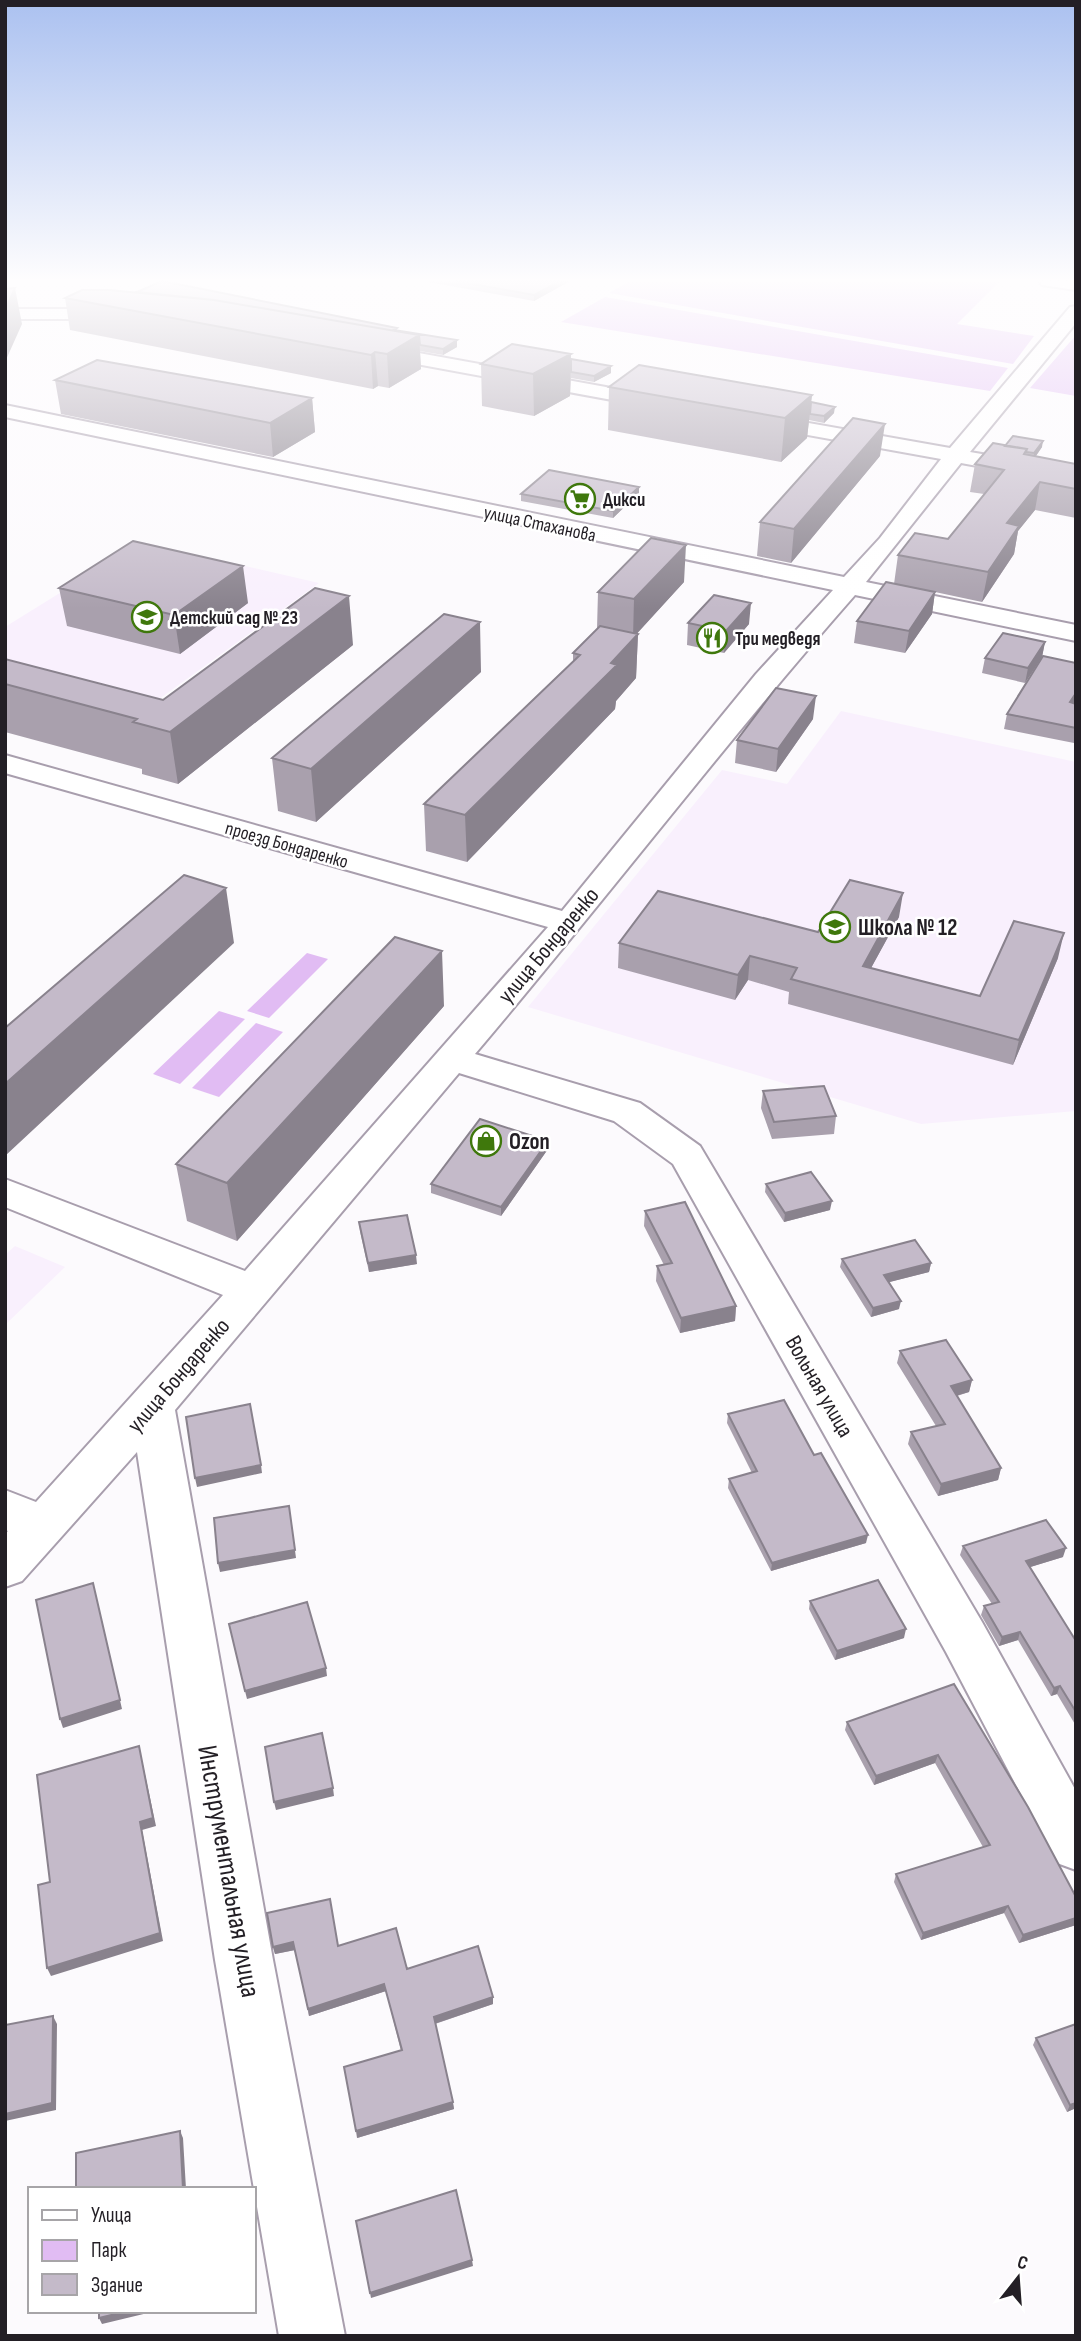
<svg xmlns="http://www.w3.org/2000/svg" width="1081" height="2341" font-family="'Sofia Sans Condensed',sans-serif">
	<rect width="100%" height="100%" fill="#fcfafd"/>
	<!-- built -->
	<path fill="#f9f0fd" d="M 142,542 L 319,583 L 155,702 L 5,662 L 5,627 Z
		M 841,711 L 1076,762 L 1076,1111 L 921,1124 L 528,1007 L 722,770 L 787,784 Z
		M 15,1246 L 65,1267 L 5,1325 L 5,1255 Z"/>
	<!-- green -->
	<path fill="#e1bcf3" d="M 630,281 L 1000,281 L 957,324 L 1034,336 L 1013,364 L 609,293 Z
		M 605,297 L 1008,368 L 990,391 L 561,322 Z
		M 1076,335 L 1076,396 L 1030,388 Z
		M 307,953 L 328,959 L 269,1018 L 247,1011 Z
		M 219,1011 L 245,1019 L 180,1084 L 153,1074 Z
		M 256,1023 L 283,1032 L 219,1097 L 192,1088 Z"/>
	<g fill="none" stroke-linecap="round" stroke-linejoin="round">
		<!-- minor casing -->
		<g stroke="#a89ead" stroke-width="4">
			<path id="minor" d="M 1076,306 L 1076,323 L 970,452 L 1076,470 L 1076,484 L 961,463 L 866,582 L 1076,625 L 1076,641 L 855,595 C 724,744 604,902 475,1054 L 640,1103 L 700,1146 L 982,1622 L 1076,1791 L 1076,1870 L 1057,1863 L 946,1652 L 673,1164 L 614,1121 L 459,1073 L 175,1410 L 273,1960 L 345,2336 L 279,2336 L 215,1960 L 137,1452 L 22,1581 L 5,1587 L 5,1534 L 8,1531 L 5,1530 L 5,1490 L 36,1502 L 223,1295 L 5,1207 L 5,1179 L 245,1271 L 548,927 L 5,773 L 5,755 L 562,911 L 756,674 L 833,590 L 5,417 L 5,405 L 844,577 L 880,538 L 941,459 L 758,426 L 748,420 L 751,416 L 758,414 L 950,448 L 1070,307 Z
				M 5,309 L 119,309 L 128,314 L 119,319 L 5,319 Z
				M 369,344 L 661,397 L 671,403 L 661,409 L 362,354 L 359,350 Z"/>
		</g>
		<!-- major casing -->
		<g stroke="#a89ead" stroke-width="4">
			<path id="major" d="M 1039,281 L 1076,281 L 1076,290 L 1042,285 Z"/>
		</g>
		<!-- minor -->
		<use href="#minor" fill="#fff" fill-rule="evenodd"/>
		<!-- major -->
		<use href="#major" fill="#fff" fill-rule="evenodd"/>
	</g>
	<!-- wall -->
	<path fill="#a9a0ad" d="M 423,281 L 570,281 L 534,301 Z
		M 137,292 L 457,340 L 457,347 L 443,355 L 420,351 L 421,369 L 389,388 L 378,386 L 373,389 L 70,330 L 65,298 Z
		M 571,359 L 611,366 L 611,373 L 594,382 L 571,378 L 570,396 L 534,416 L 482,406 L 481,364 Z
		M 55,380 L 312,398 L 315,432 L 273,457 L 61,414 Z
		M 609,387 L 812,395 L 811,402 L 834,413 L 824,423 L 809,420 L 807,438 L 781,462 L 608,430 Z
		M 1005,446 L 1042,447 L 1036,456 L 1076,464 L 1076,518 L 1035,510 L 1018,531 L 1014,554 L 982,602 L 935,592 L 932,614 L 905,653 L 854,643 L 857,621 L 894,584 L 898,555 L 948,539 L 984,494 L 970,492 L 975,464 Z
		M 880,456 L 791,563 L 757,556 L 760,522 Z
		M 639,493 L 613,518 L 521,501 L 521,494 Z
		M 684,582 L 636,634 L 638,634 L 636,678 L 616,701 L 615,709 L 467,862 L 426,851 L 424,804 L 573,661 L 573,653 L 597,629 L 598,592 Z
		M 59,588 L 248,603 L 180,654 L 67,626 Z
		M 688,623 L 749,624 L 724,653 L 687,645 Z
		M 1045,642 L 1042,657 L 1025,683 L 982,673 L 985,658 Z
		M 353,645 L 178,784 L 142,774 L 142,769 L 5,732 L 5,659 L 163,700 Z
		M 481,672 L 316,822 L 278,811 L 272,758 Z
		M 1076,704 L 1076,740 L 1074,743 L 1004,729 L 1007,714 Z
		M 813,719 L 776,772 L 735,763 L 737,740 Z
		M 899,917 L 871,968 L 980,996 L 1058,958 L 1013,1065 L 788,1004 L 789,992 L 748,980 L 735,1000 L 618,968 L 619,943 L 818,932 Z
		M 444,1006 L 237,1241 L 187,1221 L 176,1164 Z
		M 763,1091 L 836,1116 L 834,1134 L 772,1139 L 761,1108 Z
		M 548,1141 L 548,1149 L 501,1216 L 431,1193 L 431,1184 Z
		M 766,1184 L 830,1210 L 784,1222 L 765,1192 Z
		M 645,1211 L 736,1306 L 735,1321 L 680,1333 L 656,1281 L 657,1266 L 664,1265 L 644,1226 Z
		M 359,1222 L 417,1264 L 369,1272 L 360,1231 Z
		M 842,1259 L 931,1263 L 929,1272 L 889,1282 L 899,1309 L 871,1317 L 840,1267 Z
		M 900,1351 L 972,1380 L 969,1392 L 957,1396 L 1001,1468 L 998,1480 L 938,1496 L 908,1444 L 911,1432 L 936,1426 L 897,1363 Z
		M 728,1414 L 814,1455 L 866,1543 L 771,1571 L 728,1488 L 729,1479 L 752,1473 L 727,1423 Z
		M 963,1546 L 1063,1557 L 1030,1567 L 1076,1641 L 1076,1726 L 1057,1694 L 1051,1696 L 1018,1640 L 999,1646 L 981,1615 L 984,1606 L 992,1604 L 960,1555 Z
		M 810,1601 L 904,1638 L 835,1660 L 809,1609 Z
		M 954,1684 L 1076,1897 L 1076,1925 L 1019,1943 L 1004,1913 L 921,1940 L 894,1882 L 896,1874 L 983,1847 L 935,1763 L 874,1785 L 845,1730 L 847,1722 Z
		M 338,1946 L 407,1969 L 493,2004 L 435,2024 L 454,2109 L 357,2138 L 401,2051 L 386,1991 L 309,2016 L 295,1950 L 275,1954 L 273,1947 Z
		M 1036,2038 L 1076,2108 L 1067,2112 L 1033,2045 Z"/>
	<!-- shaded-wall -->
	<path fill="#89828d" d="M 559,281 L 570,281 L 534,301 L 534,295 Z
		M 15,288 L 22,324 L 5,362 L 5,310 Z
		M 419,335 L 421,369 L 389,388 L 387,354 Z
		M 457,340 L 457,347 L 443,355 L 443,349 Z
		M 375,352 L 378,386 L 373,389 L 371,355 Z
		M 571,354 L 570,396 L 534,416 L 533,374 Z
		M 611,366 L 611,373 L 594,382 L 594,376 Z
		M 812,395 L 807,438 L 781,462 L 785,418 Z
		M 312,398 L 315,432 L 273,457 L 270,423 Z
		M 835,407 L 834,413 L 824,423 L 824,416 Z
		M 885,424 L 880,456 L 791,563 L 794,529 Z
		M 1043,441 L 1042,447 L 1033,460 L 1034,453 Z
		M 1040,482 L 1035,510 L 1018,531 L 1014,554 L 982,602 L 988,572 L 1007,523 Z
		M 639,487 L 639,493 L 613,518 L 613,511 Z
		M 686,545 L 684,582 L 633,638 L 634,599 Z
		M 243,566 L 248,603 L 180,654 L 174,615 Z
		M 935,592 L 932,614 L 905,653 L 909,631 Z
		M 349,596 L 353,645 L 178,784 L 170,732 Z
		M 751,603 L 749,624 L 724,653 L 726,631 Z
		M 480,622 L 481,672 L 316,822 L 311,769 Z
		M 638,634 L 636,678 L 616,701 L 615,709 L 467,862 L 465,815 Z
		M 1045,642 L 1042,657 L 1025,683 L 1028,668 Z
		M 1076,693 L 1076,702 L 1067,717 L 1070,702 Z
		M 816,696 L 813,719 L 776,772 L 778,749 Z
		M 226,888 L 234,943 L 5,1156 L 5,1084 Z
		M 903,893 L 899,917 L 859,990 L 863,966 Z
		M 1064,933 L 1058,958 L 1013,1065 L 1019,1040 Z
		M 442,951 L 444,1006 L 237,1241 L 227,1183 Z
		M 750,956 L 748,980 L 735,1000 L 738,975 Z
		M 548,1141 L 548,1149 L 501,1216 L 501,1207 Z
		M 832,1201 L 830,1210 L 784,1222 L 785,1213 Z
		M 416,1255 L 417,1264 L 369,1272 L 368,1263 Z
		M 931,1263 L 929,1272 L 882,1284 L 884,1275 Z
		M 901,1301 L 899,1309 L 871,1317 L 873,1308 Z
		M 736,1306 L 735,1321 L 680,1333 L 681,1318 Z
		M 972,1380 L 969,1392 L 948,1398 L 951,1386 Z
		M 261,1465 L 262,1473 L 197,1487 L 195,1478 Z
		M 1001,1468 L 998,1480 L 938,1496 L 941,1484 Z
		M 289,1506 L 296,1558 L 220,1572 L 218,1563 Z
		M 868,1535 L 866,1543 L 771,1571 L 772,1563 Z
		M 1066,1548 L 1063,1557 L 1024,1569 L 1026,1561 Z
		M 93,1583 L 122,1709 L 63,1728 L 60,1719 Z
		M 906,1629 L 904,1638 L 835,1660 L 837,1651 Z
		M 1020,1632 L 1018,1640 L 999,1646 L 1002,1637 Z
		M 326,1668 L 327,1676 L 247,1699 L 245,1691 Z
		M 1060,1686 L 1057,1694 L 1051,1696 L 1054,1688 Z
		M 139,1746 L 156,1826 L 142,1830 L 163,1941 L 51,1976 L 47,1968 L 140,1822 Z
		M 938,1755 L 935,1763 L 874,1785 L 876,1776 Z
		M 333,1788 L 334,1796 L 276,1810 L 274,1802 Z
		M 1008,1906 L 1004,1913 L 921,1940 L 923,1933 Z
		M 1076,1918 L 1076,1925 L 1019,1943 L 1023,1935 Z
		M 293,1942 L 295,1950 L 275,1954 L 273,1947 Z
		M 384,1984 L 386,1991 L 309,2016 L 308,2009 Z
		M 493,1997 L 493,2004 L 434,2024 L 434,2017 Z
		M 53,2016 L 57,2024 L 56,2110 L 5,2121 L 5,2114 Z
		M 453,2102 L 454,2109 L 357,2138 L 356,2131 Z
		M 1076,2103 L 1076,2108 L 1067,2112 L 1070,2105 Z
		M 180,2131 L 183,2138 L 186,2189 L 183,2189 Z
		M 472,2260 L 473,2266 L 371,2298 L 370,2293 Z
		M 128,2311 L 156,2311 L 102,2324 L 99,2318 Z"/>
	<!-- building -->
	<path fill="#c4bac9" stroke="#89828d" stroke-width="2" d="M 162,281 L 397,328 L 394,330 L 457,340 L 443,349 L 420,345 L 419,335 L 214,300 L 137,292 Z
		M 456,281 L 559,281 L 534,295 Z
		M 15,288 L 5,310 L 5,289 Z
		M 82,290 L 109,290 L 214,300 L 419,335 L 387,354 L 375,352 L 371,355 L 65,298 Z
		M 512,344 L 571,354 L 533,374 L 481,364 Z
		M 571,359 L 611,366 L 594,376 L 571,372 Z
		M 97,360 L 312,398 L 270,423 L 55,380 Z
		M 639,365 L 812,395 L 785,418 L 609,387 Z
		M 811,402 L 835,407 L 824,416 L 810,414 Z
		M 853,418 L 885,424 L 794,529 L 760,522 Z
		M 1013,436 L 1043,441 L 1034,453 L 1026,452 L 1027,449 L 1005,446 Z
		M 993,443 L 1027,449 L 1024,454 L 1076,464 L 1076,489 L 1040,482 L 1007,523 L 1019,526 L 988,572 L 898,555 L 915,533 L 948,539 L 1004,470 L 975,464 Z
		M 549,470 L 639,487 L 613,511 L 521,494 Z
		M 651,538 L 686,545 L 634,599 L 598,592 Z
		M 133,541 L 243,566 L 174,615 L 59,588 Z
		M 886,582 L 935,592 L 909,631 L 857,621 Z
		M 315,588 L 349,596 L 170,732 L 133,722 L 137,719 L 5,684 L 5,659 L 163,700 Z
		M 714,595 L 751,603 L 726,631 L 688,623 Z
		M 444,614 L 480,622 L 311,769 L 272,758 Z
		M 600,626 L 638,634 L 611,663 L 617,665 L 465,815 L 424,804 L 580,655 L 573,653 Z
		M 1003,633 L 1045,642 L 1028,668 L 985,658 Z
		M 1043,656 L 1076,663 L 1076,693 L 1070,702 L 1076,704 L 1076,728 L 1007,714 Z
		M 776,688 L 816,696 L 778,749 L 737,740 Z
		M 184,875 L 226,888 L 5,1084 L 5,1028 Z
		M 850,880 L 903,893 L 863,966 L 980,996 L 1014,921 L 1064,933 L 1019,1040 L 791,979 L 797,968 L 750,956 L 738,975 L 619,943 L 658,891 L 818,932 Z
		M 395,937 L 442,951 L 227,1183 L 176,1164 Z
		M 824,1086 L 836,1116 L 774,1122 L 763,1091 Z
		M 480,1119 L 548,1141 L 501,1207 L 431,1184 Z
		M 811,1172 L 832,1201 L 785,1213 L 766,1184 Z
		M 685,1202 L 736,1306 L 681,1318 L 657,1266 L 672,1263 L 645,1211 Z
		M 407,1215 L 416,1255 L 368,1263 L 359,1222 Z
		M 915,1240 L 931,1263 L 884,1275 L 901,1301 L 873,1308 L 842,1259 Z
		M 946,1340 L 972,1380 L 951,1386 L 1001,1468 L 941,1484 L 911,1432 L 945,1424 L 900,1351 Z
		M 784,1400 L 814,1455 L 821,1453 L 868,1535 L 772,1563 L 729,1479 L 757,1471 L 728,1414 Z
		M 250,1404 L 261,1465 L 195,1478 L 186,1417 Z
		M 289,1506 L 295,1550 L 218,1563 L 214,1518 Z
		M 1046,1520 L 1066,1548 L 1026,1561 L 1076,1641 L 1076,1712 L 1060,1686 L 1054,1688 L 1020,1632 L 1002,1637 L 984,1606 L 999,1602 L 963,1546 Z
		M 878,1580 L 906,1629 L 837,1651 L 810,1601 Z
		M 93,1583 L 120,1700 L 60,1719 L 36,1600 Z
		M 307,1602 L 326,1668 L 245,1691 L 229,1624 Z
		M 954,1684 L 1028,1807 L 1076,1897 L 1076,1918 L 1023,1935 L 1008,1906 L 923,1933 L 896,1874 L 990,1845 L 938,1755 L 876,1776 L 847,1722 Z
		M 322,1733 L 333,1788 L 274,1802 L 265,1747 Z
		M 139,1746 L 153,1818 L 140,1822 L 160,1933 L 47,1968 L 38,1885 L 50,1882 L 37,1775 Z
		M 330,1899 L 338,1946 L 396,1928 L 407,1969 L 478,1946 L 493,1997 L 434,2017 L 453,2102 L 356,2131 L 344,2067 L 402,2050 L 384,1984 L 308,2009 L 293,1942 L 273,1947 L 267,1913 Z
		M 53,2016 L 52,2103 L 5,2114 L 5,2025 Z
		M 1076,2024 L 1076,2103 L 1070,2105 L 1036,2038 Z
		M 180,2131 L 183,2189 L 76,2189 L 76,2153 Z
		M 456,2190 L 472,2260 L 370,2293 L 356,2221 Z
		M 99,2311 L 128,2311 L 99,2318 Z"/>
	<!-- sky -->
	<linearGradient id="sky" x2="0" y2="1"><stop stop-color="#abc1f0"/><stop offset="0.46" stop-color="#fefdfe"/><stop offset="1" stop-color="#fefdfe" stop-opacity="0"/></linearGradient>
	<rect width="1081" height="609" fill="url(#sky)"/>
	<!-- icons -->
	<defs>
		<g id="supermarket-ring" transform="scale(1.575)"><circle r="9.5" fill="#fff" stroke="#3f780c" stroke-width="1.5"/><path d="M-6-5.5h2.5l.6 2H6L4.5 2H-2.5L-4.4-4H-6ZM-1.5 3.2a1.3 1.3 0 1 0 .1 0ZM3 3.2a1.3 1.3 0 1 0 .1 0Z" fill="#3f780c"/></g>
		<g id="school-ring" transform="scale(1.575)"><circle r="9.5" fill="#fff" stroke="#3f780c" stroke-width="1.5"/><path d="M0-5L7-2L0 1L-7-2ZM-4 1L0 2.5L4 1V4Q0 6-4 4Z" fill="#3f780c"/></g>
		<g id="restaurant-ring" transform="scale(1.575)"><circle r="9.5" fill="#fff" stroke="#3f780c" stroke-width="1.5"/><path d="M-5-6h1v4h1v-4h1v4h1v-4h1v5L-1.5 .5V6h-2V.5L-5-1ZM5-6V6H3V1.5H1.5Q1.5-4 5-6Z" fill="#3f780c"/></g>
		<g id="shop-ring" transform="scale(1.575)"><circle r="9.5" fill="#fff" stroke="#3f780c" stroke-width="1.5"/><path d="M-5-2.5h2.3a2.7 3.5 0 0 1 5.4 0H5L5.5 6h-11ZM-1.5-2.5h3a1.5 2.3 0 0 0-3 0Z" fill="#3f780c"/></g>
	</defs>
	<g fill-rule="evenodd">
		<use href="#supermarket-ring" x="580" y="499"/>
		<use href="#school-ring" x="147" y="617"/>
		<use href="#restaurant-ring" x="712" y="638"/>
		<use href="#school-ring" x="835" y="927"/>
		<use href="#shop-ring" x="486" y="1141"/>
	</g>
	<g text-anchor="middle" stroke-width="5" stroke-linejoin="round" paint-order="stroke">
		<!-- far-poi labels -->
		<g font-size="19" font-weight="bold" fill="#231f25" stroke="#fff" text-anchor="start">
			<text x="603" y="506">Дикси</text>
			<text x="170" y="624">Детский сад № 23</text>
			<text x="735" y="645">Три медведя</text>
		</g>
		<!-- far-street labels -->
		<g font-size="19" fill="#231f25" stroke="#fff">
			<text transform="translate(540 523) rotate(12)" y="7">улица Стаханова</text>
			<text transform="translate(287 844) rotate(16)" y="7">проезд Бондаренко</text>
		</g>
		<!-- poi labels -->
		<g font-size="23" font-weight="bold" fill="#231f25" stroke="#fff" text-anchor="start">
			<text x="858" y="935">Школа № 12</text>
			<text x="509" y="1149">Ozon</text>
		</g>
		<!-- street labels -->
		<g font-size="23" fill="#231f25" stroke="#fff">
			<text transform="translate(548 945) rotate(-50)" y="8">улица Бондаренко</text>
			<text transform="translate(178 1375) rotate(-49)" y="8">улица Бондаренко</text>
			<text transform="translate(820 1386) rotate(60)" y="8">Вольная улица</text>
		</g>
		<!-- near-street labels -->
		<g font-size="28" fill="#231f25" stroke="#fff">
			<text transform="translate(230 1871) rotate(80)" y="10">Инструментальная улица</text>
		</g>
	</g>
	<!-- border -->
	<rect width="1081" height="2341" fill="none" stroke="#231f25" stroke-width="14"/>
	<!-- legend -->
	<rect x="28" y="2187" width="228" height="126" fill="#ffffff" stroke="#a7a5a8" stroke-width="2"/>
	<rect x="42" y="2210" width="35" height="10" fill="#ffffff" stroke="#a7a5a8" stroke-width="2"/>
	<text x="91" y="2222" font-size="21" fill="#231f25">Улица</text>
	<rect x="42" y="2240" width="35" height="21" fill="#e1bcf3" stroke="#a7a5a8" stroke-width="2"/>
	<text x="91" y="2257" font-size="21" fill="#231f25">Парк</text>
	<rect x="42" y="2274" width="35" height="21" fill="#c4bac9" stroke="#a7a5a8" stroke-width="2"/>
	<text x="91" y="2292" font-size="21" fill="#231f25">Здание</text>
	<!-- north arrow -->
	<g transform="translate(1018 2278) rotate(17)" stroke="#ffffff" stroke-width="5" paint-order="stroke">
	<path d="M0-5L12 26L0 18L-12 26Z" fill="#231f25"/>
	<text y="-10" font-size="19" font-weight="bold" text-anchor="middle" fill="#231f25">С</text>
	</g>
</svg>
